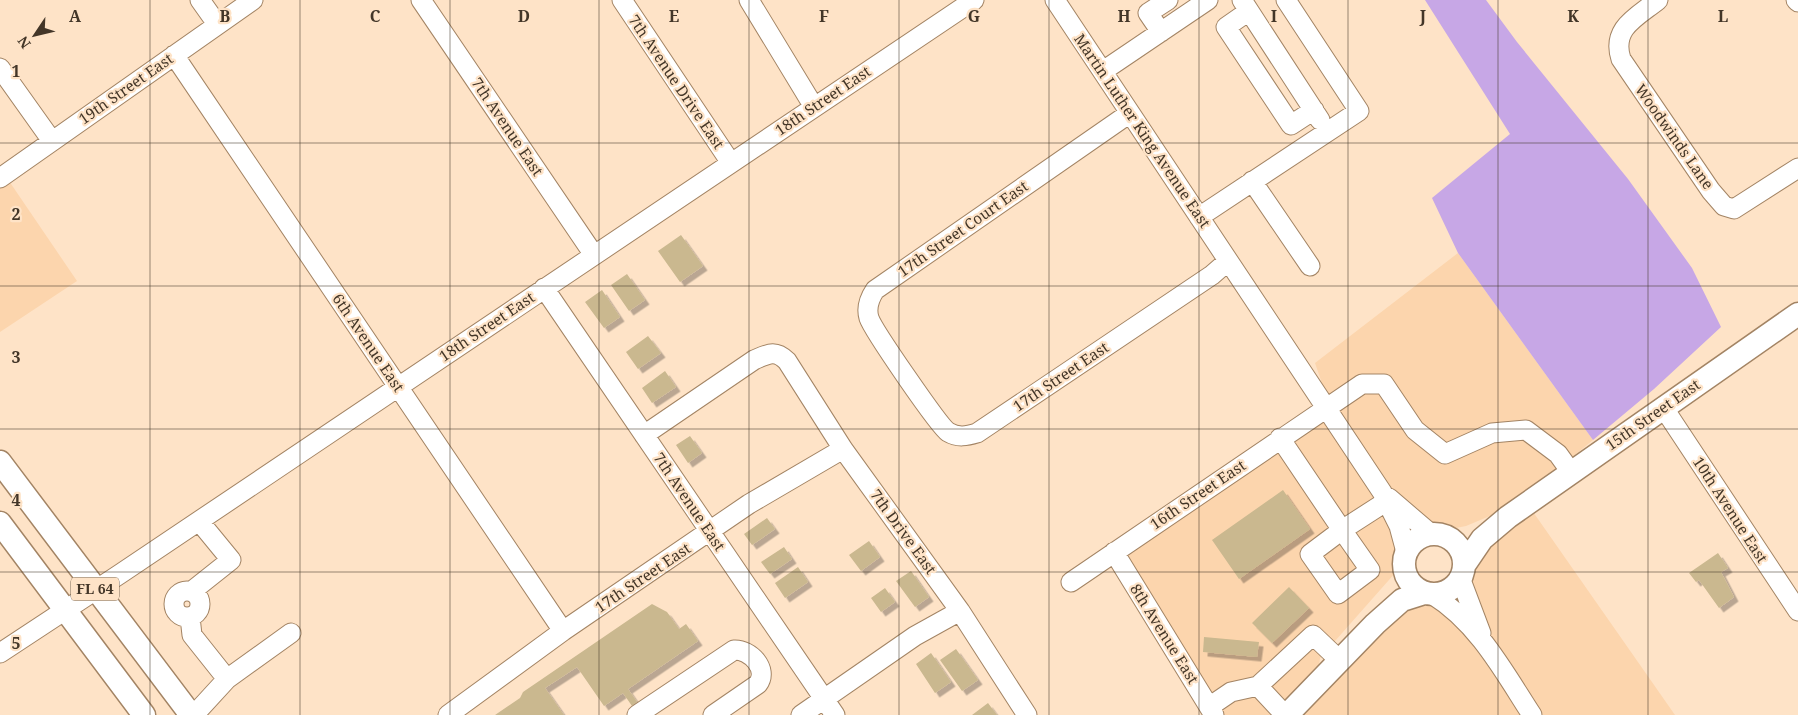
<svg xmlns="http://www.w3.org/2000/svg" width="1798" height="715" font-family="'Noto Serif',serif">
	<defs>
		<filter id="shadow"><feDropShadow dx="4.5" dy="4.5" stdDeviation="0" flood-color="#0004"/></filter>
	</defs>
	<rect width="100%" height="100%" fill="#fee3c7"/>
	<!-- built -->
	<path fill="#fcd5ad" d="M 9,181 L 77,281 L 0,332 L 0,187 Z
		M 1458,253 L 1593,440 L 1537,486 L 1504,510 L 1466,526 L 1451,529 L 1433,525 L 1389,487 L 1325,392 L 1315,363 Z
		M 1323,419 L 1375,498 L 1391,527 L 1398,551 L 1395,555 L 1396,572 L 1320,658 L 1318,673 L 1276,715 L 1224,715 L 1124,554 Z
		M 1531,509 L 1675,715 L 1543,715 L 1494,643 L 1469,579 L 1479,555 Z
		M 1430,603 L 1461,628 L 1522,715 L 1298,715 L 1407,606 Z"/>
	<!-- green -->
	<path fill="#c7a7e6" d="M 1425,0 L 1486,0 L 1517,42 L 1628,179 L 1692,268 L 1721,327 L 1654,389 L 1593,440 L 1458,253 L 1432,198 L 1510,134 Z"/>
	<!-- building -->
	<path fill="#cab88f" filter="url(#shadow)" d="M 681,235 L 703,266 L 680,282 L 658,251 Z
		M 627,274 L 645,300 L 629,311 L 611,285 Z
		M 602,290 L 620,317 L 604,328 L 585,302 Z
		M 648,336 L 661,353 L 638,369 L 626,352 Z
		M 665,371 L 676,387 L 652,403 L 642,388 Z
		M 690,436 L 702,453 L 688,463 L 676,445 Z
		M 1283,490 L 1310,529 L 1239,579 L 1212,540 Z
		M 767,518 L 775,529 L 752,545 L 744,534 Z
		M 869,541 L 880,557 L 861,571 L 849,555 Z
		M 784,547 L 792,559 L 770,574 L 761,562 Z
		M 1718,553 L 1728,568 L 1721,572 L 1734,597 L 1719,608 L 1699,580 L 1696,582 L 1689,573 Z
		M 798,567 L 808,582 L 785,598 L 775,583 Z
		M 911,571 L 929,597 L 915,607 L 896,581 Z
		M 1289,587 L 1309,608 L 1272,643 L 1252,623 Z
		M 885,588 L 895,602 L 881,612 L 871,598 Z
		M 652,604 L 667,612 L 679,629 L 686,624 L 698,641 L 628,689 L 637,702 L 632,706 L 623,693 L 604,706 L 577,667 L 545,688 L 564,715 L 495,715 L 520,698 L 523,692 Z
		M 1204,637 L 1259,642 L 1257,657 L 1203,652 Z
		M 956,649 L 978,680 L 962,691 L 940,660 Z
		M 931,653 L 951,682 L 935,693 L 916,664 Z
		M 988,703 L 997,715 L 972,715 Z"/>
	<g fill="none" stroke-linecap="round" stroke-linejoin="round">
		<!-- minor casing -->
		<g stroke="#a38464" stroke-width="21">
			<path id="minor" d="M 200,0 L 217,24
				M 421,0 L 594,255
				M 622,0 L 731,163
				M 749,0 L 814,107
				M 1055,0 L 1382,492 L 1399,526 L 1406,552
				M 1242,0 L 1320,120
				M 1658,0 C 1637,17 1611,28 1621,59 L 1711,191 L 1724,206 L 1734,209 L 1798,168
				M 1796,0 L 1798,2
				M 1249,11 L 1226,27 L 1291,125 L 1314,110
				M 1161,32 L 1148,13 L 1168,0
				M 174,55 L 563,631
				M 0,68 L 52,141
				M 1103,71 L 1208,0
				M 1130,113 L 875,290 C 869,299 866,308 869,318 C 873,330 939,426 948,432 C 958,438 967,436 977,433 L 1212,275 L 1228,261
				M 0,178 L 253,0
				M 1252,181 L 1310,266
				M 1199,217 L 1359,111 L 1286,0
				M 544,288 L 835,715
				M 1663,407 L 1798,611
				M 644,435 L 754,360 C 768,354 775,349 787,361 L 843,449 L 960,611 L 1027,715
				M 1280,438 L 1342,530 L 1387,501
				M 1389,498 L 1431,534
				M 1342,530 L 1370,570 L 1338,594 L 1310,554 Z
				M 1114,552 L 1214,715
				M 1461,580 L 1481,633
				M 1071,582 L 1362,384 L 1384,384 L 1415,430 L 1445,454 L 1492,433 L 1526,430 L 1558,454 L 1571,472
				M174 604a13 13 0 1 1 26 0a13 13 0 1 1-26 0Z
				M 192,591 L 231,560 L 199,521
				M 1433,595 C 1478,623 1504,672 1532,715
				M 190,617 L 192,635 L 227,679 L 194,715
				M 0,653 L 120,574 L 974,0
				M 227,679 L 291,633
				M 1258,686 L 1285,715
				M 1209,707 L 1231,692 L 1258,686 L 1313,635 L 1334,655
				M 448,715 L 563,631 L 749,504 L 843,449
				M 637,715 L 734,650 C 750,649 769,669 758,684 L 713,715
				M 801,715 L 915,636 L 960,611"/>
		</g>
		<!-- major casing -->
		<g stroke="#a38464" stroke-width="25">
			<path id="major" d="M 0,462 L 191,715
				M 0,523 L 144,715
				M1404 564a30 30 0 1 1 60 0a30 30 0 1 1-60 0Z
				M 1465,564 L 1482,539 L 1508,517 L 1798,314
				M 1287,715 L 1375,624 L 1402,600 L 1424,593"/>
		</g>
		<!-- minor -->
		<use href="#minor" stroke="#fff" stroke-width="19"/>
		<!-- major -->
		<use href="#major" stroke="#fff" stroke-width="22"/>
	</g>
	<!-- grid -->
	<path fill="none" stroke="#433628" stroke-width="1" stroke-opacity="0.55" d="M 150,0 L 150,715M 300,0 L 300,715M 450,0 L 450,715M 599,0 L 599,715M 749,0 L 749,715M 899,0 L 899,715M 1049,0 L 1049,715M 1199,0 L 1199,715M 1348,0 L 1348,715M 1498,0 L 1498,715M 1648,0 L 1648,715M 0,143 L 1798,143M 0,286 L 1798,286M 0,429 L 1798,429M 0,572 L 1798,572"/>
	<g text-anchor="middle" stroke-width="4.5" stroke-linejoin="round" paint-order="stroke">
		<!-- shield labels -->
		<rect fill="#fee3c7" stroke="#7b6a58" stroke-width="1" x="71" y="577.5" width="48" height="23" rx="4"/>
		<g font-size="14" font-weight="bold" fill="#433628">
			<text x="95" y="594">FL 64</text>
		</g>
		<!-- street labels -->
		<g font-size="15" fill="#433628" stroke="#fee3c7">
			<text transform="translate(676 82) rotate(56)" y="5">7th Avenue Drive East</text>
			<text transform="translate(126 89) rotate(-35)" y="5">19th Street East</text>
			<text transform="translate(823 101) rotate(-34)" y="5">18th Street East</text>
			<text transform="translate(507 127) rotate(56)" y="5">7th Avenue East</text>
			<text transform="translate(1142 131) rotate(56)" y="5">Martin Luther King Avenue East</text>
			<text transform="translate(1674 137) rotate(55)" y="5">Woodwinds Lane</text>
			<text transform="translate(963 229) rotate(-35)" y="5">17th Street Court East</text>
			<text transform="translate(487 327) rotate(-34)" y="5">18th Street East</text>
			<text transform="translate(368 343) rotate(56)" y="5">6th Avenue East</text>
			<text transform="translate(1061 377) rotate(-34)" y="5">17th Street East</text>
			<text transform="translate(1653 415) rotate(-35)" y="5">15th Street East</text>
			<text transform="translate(1198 495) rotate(-34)" y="5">16th Street East</text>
			<text transform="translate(689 502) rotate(56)" y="5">7th Avenue East</text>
			<text transform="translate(1730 510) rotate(57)" y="5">10th Avenue East</text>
			<text transform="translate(903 532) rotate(54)" y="5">7th Drive East</text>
			<text transform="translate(643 578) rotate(-34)" y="5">17th Street East</text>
			<text transform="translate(1164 634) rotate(58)" y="5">8th Avenue East</text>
		</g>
	</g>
	<g font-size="16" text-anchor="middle" font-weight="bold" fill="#433628" stroke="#fee3c7" stroke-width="4.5" stroke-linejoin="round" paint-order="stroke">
		<text x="75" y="22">A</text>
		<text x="225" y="22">B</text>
		<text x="375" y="22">C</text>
		<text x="524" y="22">D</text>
		<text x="674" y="22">E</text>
		<text x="824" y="22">F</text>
		<text x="974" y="22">G</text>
		<text x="1124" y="22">H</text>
		<text x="1274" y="22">I</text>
		<text x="1423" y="22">J</text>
		<text x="1573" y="22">K</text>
		<text x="1723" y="22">L</text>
		<text x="16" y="77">1</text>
		<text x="16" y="220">2</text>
		<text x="16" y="363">3</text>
		<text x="16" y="506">4</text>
		<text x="16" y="649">5</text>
	</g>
	<!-- north arrow -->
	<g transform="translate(35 35) rotate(235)" stroke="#fee3c7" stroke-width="4" paint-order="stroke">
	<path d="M0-4L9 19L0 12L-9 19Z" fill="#433628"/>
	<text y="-8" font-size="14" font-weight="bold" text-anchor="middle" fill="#433628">N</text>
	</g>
</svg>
